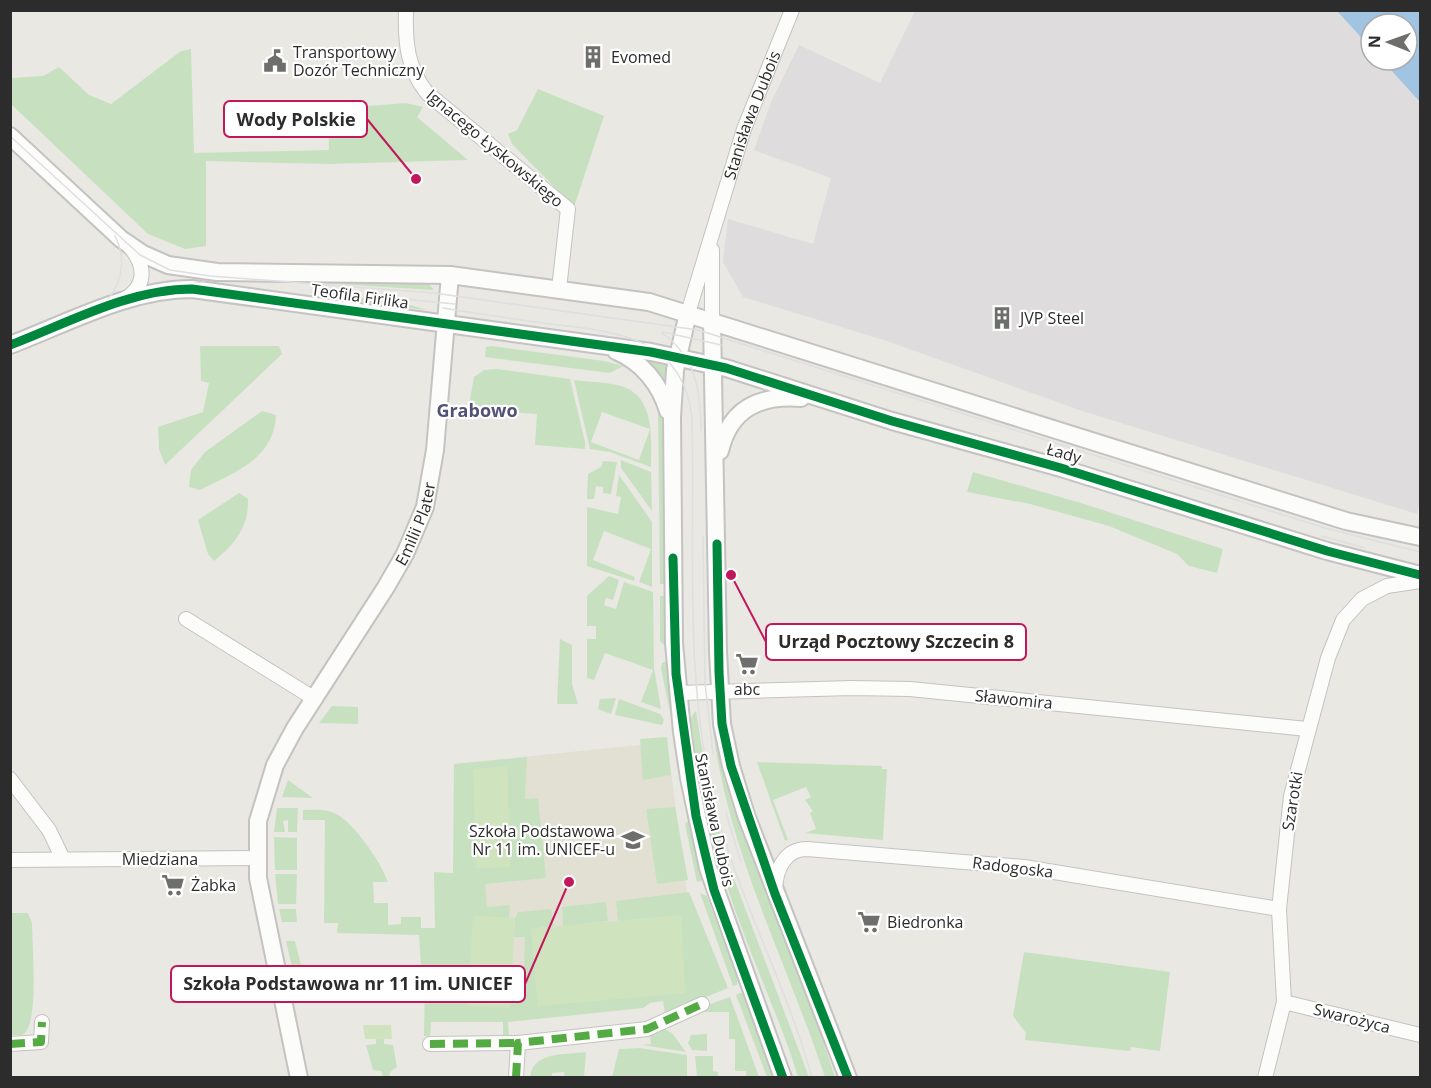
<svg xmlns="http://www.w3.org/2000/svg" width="1431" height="1088" font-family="'Open Sans',sans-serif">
	<rect width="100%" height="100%" fill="#e9e8e3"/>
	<!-- industrial -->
	<path fill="#dedcdd" d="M 915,11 L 1351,11 L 1371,33 L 1371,60 L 1395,60 L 1420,88 L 1420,502 L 1417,514 L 1079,410 L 887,341 L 743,297 L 723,262 L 728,219 L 813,244 L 831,178 L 754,150 L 772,100 L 799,45 L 880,83 Z"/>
	<!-- education -->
	<path fill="#e2e0d3" d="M 667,742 L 701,996 L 453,1011 L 454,764 Z"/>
	<!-- green -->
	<path fill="#c7e1c0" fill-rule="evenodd" d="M 191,49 L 194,153 L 329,150 L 328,109 L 406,103 L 423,107 L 417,117 L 468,160 L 329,164 L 206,161 L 206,246 L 185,249 L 148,234 L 11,104 L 11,78 L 43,76 L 59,67 L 89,95 L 111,104 L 181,51 Z
		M 538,89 L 604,116 L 574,207 L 512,144 L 508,134 L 517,130 Z
		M 323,280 L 427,282 L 434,290 L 321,283 Z
		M 318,293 L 397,301 L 427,310 L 328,298 Z
		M 200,346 L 279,346 L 282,354 L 165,465 L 159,449 L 158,427 L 203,412 L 209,383 L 201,381 Z
		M 491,346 L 604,361 L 623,366 L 610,373 L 485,357 L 486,347 Z
		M 644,360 L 666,364 L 664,383 L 663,383 Z
		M 497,369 L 570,379 L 585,442 L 585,449 L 535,445 L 537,414 L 468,410 L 474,377 L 484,370 Z
		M 574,380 C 589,382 607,382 621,386 C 656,396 651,440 651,467 L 610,452 L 590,449 ZM 602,412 L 650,429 L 639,460 L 591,442 Z
		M 262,411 L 276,415 C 274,460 234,472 200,490 L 189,487 L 191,470 L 205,452 Z
		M 658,411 L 661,412 L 663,427 L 665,584 L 660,584 Z
		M 621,460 L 651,472 L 652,511 L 621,468 Z
		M 603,461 L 617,462 L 611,494 L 603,493 L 603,487 L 596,486 L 594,499 L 587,499 L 588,474 L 601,467 Z
		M 973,472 L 1081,503 L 1223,549 L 1217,573 L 1189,566 L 1177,554 L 1109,526 L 1030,504 L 967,492 Z
		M 619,475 L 652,522 L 652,587 L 639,582 L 651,549 L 604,531 L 593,560 L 635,577 L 634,581 L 587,566 L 587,507 L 618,514 L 621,497 L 616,496 Z
		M 239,493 L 248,499 C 249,527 235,544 214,561 L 208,554 L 198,520 Z
		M 609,576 L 619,580 L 613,600 L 606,598 L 604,605 L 616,609 L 624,582 L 653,592 L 654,668 L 661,709 L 641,702 L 653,670 L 605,653 L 594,680 L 587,678 L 587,639 L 596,639 L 596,626 L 587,626 L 587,596 Z
		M 660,596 L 665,596 L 666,647 L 660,641 Z
		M 560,639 L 572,645 L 572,684 L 578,704 L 557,704 Z
		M 667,661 L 673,726 L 661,669 L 662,663 Z
		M 616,698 L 611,714 L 598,709 L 600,699 Z
		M 619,699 L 660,714 L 664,720 L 662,725 L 615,715 Z
		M 332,706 L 358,707 L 358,724 L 319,723 Z
		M 711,709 L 723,774 L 733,807 L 815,1017 L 835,1077 L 825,1077 C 785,956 721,839 711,709 Z
		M 696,711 L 709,792 L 728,863 L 809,1077 L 798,1077 C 787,1040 772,1006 758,970 C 730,899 704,826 693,750 C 692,738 685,720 696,711 Z
		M 667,737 L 671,775 L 643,780 L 640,739 Z
		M 527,757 L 525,799 L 538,798 L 546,878 L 485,884 L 487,907 L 510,905 L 509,918 L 473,916 L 510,1008 L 511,991 L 523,991 L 525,937 L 514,937 L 515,918 L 518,912 L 551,909 L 554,926 L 531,929 L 680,915 L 618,921 L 616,901 L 689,892 L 728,988 L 665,1014 L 663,1001 L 650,1003 L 643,1008 L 508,1022 L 509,1035 L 503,1036 L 503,1022 L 431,1022 L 430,1036 L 424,1036 L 425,983 L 422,982 L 419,935 L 337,933 L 338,923 L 324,923 L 325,820 L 303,820 L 303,810 C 312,810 323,809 332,812 C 352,819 381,862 388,882 L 373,882 L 374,903 L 388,903 L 388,925 L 401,924 L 401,917 L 421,917 L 421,928 L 435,928 L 434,872 L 453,873 L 454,764 ZM 507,767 L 510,866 L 476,868 Z
		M 757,762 L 882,766 L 882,769 L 887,769 L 883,840 L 805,833 L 816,829 L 810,813 L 813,811 L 805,800 L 811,797 L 806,787 L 773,800 L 788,840 L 785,841 Z
		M 288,780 L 313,798 L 282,797 Z
		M 675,807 L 688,880 L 657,884 L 646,809 Z
		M 277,808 L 298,808 L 297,832 L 288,832 L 288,820 L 283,821 L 285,832 L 274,832 Z
		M 688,821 L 703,880 L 697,882 L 685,824 Z
		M 274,837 L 297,838 L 297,870 L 275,870 Z
		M 275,874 L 297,874 L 296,904 L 278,904 Z
		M 700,893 L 707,896 L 738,980 L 737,985 L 733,986 Z
		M 606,902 L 608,921 L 563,926 L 562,907 Z
		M 279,909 L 296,909 L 297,922 L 282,922 Z
		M 11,913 L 28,913 L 32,923 C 32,943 40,1028 22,1035 L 11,1035 Z
		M 286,941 L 295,941 L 301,965 L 292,967 Z
		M 1024,952 L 1170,972 L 1160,1051 L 1131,1047 L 1130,1051 L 1025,1040 L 1026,1033 L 1013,1016 Z
		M 740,993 L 743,993 L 775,1077 L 767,1077 L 736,995 Z
		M 730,997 L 759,1077 L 746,1077 L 746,1071 L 735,1071 L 735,1039 L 729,1039 L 729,1012 L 703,1012 L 702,1007 Z
		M 665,1029 L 672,1033 L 686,1052 L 643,1045 L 651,1044 L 649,1032 Z
		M 707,1034 L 707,1051 L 692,1050 L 688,1043 L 691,1035 Z
		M 376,1039 L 384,1039 L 384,1044 L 393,1045 L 397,1067 L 390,1072 L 389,1077 L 383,1077 L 381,1071 L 373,1070 L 366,1045 L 376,1044 Z
		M 639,1048 L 687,1055 L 687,1077 L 612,1077 L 619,1049 Z
		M 586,1052 L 584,1077 L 565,1077 L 564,1072 L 552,1073 L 552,1077 L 530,1077 C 533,1051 565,1055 586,1052 Z
		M 695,1056 L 713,1056 L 713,1071 L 718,1072 L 718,1077 L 697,1077 Z"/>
	<!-- pitch -->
	<path fill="#cfe4be" d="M 507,767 L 510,867 L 476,868 L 473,769 Z
		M 681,915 L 685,993 L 538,1006 L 531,929 Z
		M 473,916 L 515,918 L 510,1008 L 468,1006 Z
		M 363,1025 L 391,1025 L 392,1039 L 365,1039 Z"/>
	<!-- water -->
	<path fill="#a0c4e1" d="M 1337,11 L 1420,11 L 1420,102 L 1382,60 L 1407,60 L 1407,24 L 1371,24 L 1371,48 Z"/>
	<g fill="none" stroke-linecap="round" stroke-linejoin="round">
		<!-- minor casing -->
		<g stroke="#c4c3c2" stroke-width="16">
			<g id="minor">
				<path d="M 406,10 C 405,42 407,68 427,93 L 568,209 L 559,289"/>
				<path d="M 123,300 C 147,287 146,266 130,247"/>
				<path id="s1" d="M 688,313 L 744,129 L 792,10"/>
				<path d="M 712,321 L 712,250"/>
				<path d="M 186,619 L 315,699"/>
				<path d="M 678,693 L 852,688 L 910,689 L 1307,729"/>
				<path d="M 10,779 L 49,830 L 63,859"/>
				<path d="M 10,860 L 257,858"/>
				<path d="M 775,889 C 776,869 785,849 807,849 L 1024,867 L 1279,909"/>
				<path d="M 1284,1002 L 1420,1035"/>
				<path d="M 10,1044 L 41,1042 L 42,1022"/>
				<path d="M 430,1044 L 518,1043"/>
				<path d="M 516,1078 L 518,1043 L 647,1029 L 702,1004"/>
				<path d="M 1265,1078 L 1284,1002 L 1279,909 L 1291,796 L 1328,658 L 1343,620 L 1362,599 L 1387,586 L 1420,581"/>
			</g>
		</g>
		<!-- tertiary casing -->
		<g stroke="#c4c3c2" stroke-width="20">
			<g id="tertiary">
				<path d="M 10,136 L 121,239 L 143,254 L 168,265 L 217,272 L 450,275 L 649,302 L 1346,521 L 1420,537"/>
				<path d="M 688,313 L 675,370 L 672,417 L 674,643 L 682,732 L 689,778 L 708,868 L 783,1078"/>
				<path d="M 712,321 L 718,652 L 722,724 L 731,766 L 746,815 L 848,1078"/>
				<path d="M 10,345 C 68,323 129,289 192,289 L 651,352 L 726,368 L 892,421 L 1061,468 L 1327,551 L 1420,575"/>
				<path d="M 616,351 C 642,362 660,384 668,411"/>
				<path d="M 720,451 C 730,408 760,395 801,398"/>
				<path id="s2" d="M 299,1078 L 258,878 L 258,821 L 275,765 L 295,728 L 386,587 L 405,554 L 425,507 L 435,450 L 450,275"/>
			</g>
		</g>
		<!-- minor -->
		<use href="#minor" stroke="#fcfcfb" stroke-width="14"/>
		<!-- tertiary -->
		<use href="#tertiary" stroke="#fcfcfb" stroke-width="16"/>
		<!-- tram -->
		<path stroke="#dfdee0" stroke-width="1.5" d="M 10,136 L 140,255 L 170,270 L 210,276 L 434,293 L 698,330 L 1325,528 L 1420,552
			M 392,298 L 455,304
			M 99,308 C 121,290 128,261 115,236
			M 443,308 C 479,314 515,319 551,324 C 617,332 682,336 692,417 C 695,543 684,674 713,798 C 736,895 786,982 812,1078
			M 663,332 L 721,345
			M 662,333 C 696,357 701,392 701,431
			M 10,345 L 153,289 L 203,282
			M 703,536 L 705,683 L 713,754
			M 1322,536 L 1365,548
			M 726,813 L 741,862"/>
		<!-- quiet -->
		<path stroke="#54ab44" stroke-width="8" stroke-dasharray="15 8" stroke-linecap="butt" d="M 10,1044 L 41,1042 L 42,1022
			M 430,1044 L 518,1043
			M 516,1078 L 518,1043 L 647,1029 L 702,1004"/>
		<!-- cycleway casing -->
		<g stroke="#fff" stroke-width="13">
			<path id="cycleway" d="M 10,345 C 68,323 129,289 192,289 L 651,352 L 726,368 L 892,421 L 1061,468 L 1327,551 L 1420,575
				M 717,544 L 719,672 L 722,724 L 731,766 L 775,894 L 848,1078
				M 673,558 L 676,674 L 696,816 L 714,890 L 783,1078"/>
		</g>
		<!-- cycleway -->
		<use href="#cycleway" stroke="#00873e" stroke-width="9"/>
	</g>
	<!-- icons -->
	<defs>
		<g id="building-bare" transform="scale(1.8)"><path d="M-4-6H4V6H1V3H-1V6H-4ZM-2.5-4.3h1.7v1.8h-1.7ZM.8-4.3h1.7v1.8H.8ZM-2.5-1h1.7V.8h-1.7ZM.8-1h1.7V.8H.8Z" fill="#6e6e6c" stroke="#fff" stroke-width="2.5" paint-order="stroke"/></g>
		<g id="civic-bare" transform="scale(1.8)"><path d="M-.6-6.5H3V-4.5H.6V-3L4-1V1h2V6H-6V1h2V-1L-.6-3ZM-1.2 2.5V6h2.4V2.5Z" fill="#6e6e6c" stroke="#fff" stroke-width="2.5" paint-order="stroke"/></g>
		<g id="supermarket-bare" transform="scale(1.8)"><path d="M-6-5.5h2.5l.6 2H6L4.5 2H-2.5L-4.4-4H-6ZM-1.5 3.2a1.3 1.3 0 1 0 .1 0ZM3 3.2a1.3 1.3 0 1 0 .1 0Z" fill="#6e6e6c" stroke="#fff" stroke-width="2.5" paint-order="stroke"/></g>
		<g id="school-bare" transform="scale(1.8)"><path d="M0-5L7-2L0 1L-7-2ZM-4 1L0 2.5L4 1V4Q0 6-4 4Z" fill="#6e6e6c" stroke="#fff" stroke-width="2.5" paint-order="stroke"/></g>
	</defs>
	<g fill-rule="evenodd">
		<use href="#building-bare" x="593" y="57"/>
		<use href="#civic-bare" x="275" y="61"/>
		<use href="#building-bare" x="1002" y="318"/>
		<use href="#supermarket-bare" x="747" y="664"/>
		<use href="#school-bare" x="633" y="840"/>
		<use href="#supermarket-bare" x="173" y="885"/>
		<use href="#supermarket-bare" x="869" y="922"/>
	</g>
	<g text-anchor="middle" stroke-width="4.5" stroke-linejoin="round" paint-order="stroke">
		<!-- poi labels -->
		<g font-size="16" fill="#2c2c2c" stroke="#fff" text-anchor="start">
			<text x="293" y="58">Transportowy<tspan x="293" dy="18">Dozór Techniczny</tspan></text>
			<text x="611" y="63">Evomed</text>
			<text x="1020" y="324">JVP Steel</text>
			<text x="747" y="695" text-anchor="middle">abc</text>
			<text x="615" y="837" text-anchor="end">Szkoła Podstawowa<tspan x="615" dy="18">Nr 11 im. UNICEF-u</tspan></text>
			<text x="191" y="891">Żabka</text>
			<text x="887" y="928">Biedronka</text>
		</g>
		<!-- street labels -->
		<g font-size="16" fill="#2c2c2c" stroke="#fff">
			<text dy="6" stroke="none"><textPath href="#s1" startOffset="208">Stanisława Dubois</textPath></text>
			<text transform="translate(495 148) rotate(40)" y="6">Ignacego Łyskowskiego</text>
			<text transform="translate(360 296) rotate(8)" y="6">Teofila Firlika</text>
			<text transform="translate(1064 453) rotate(16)" y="6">Łady</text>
			<text dy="6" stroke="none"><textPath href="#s2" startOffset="600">Emilii Plater</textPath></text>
			<text transform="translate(1014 699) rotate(6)" y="6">Sławomira</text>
			<text transform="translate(1292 801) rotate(-81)" y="6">Szarotki</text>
			<text transform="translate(715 820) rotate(78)" y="6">Stanisława Dubois</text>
			<text x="160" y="865">Miedziana</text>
			<text transform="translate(1013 867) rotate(7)" y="6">Radogoska</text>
			<text transform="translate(1352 1018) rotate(14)" y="6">Swarożyca</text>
		</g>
		<!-- neighbourhood labels -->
		<g font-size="18" font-weight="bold" fill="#525177" stroke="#fff">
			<text x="477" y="417">Grabowo</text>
		</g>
	</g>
	<!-- callouts -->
	<path fill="none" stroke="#c2185b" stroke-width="2" d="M416 179L367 119M731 575L766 642M569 882L525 984"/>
	<g fill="#c2185b" stroke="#fff" stroke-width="2">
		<circle cx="416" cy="179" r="6"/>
		<circle cx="731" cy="575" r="6"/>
		<circle cx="569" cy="882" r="6"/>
	</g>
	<g fill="#fff" stroke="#c2185b" stroke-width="2">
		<rect x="224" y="101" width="143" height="36" rx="6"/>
		<rect x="766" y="624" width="260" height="36" rx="6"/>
		<rect x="171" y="966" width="354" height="36" rx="6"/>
	</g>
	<g font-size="18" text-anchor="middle" font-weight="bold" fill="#2c2c2c">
		<text x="296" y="126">Wody Polskie</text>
		<text x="896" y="648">Urząd Pocztowy Szczecin 8</text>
		<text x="348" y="990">Szkoła Podstawowa nr 11 im. UNICEF</text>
	</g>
	<!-- border -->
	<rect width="1431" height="1088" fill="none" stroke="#2c2c2c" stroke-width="24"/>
	<!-- north arrow -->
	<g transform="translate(1389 42) rotate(271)"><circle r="28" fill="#ffffff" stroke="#ababab" stroke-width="1.5"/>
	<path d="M0-4.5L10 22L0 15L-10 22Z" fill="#6e6e6c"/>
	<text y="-9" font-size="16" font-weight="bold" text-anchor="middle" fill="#2c2c2c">N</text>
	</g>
</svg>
